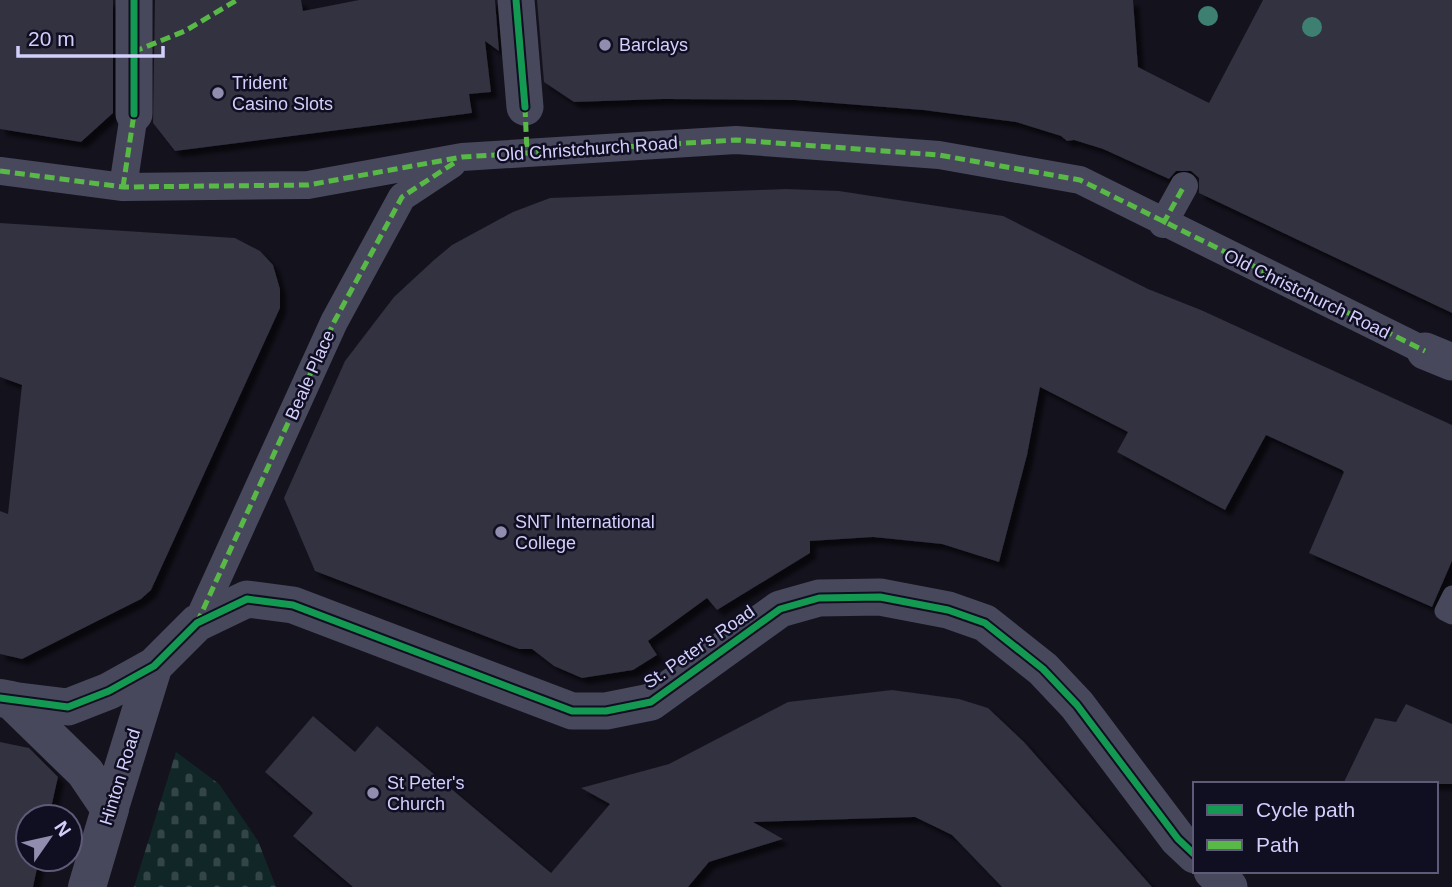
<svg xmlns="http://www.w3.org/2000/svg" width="1452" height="887" font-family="Arial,sans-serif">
	<defs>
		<pattern id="cemetery-stones" width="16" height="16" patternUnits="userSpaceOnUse" patternTransform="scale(1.75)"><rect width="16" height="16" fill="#112727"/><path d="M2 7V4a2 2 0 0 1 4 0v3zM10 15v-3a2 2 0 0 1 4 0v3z" fill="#334547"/></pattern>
		<filter id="shadow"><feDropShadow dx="6" dy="6" stdDeviation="2" flood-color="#0009"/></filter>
	</defs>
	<rect width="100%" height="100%" fill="#14121d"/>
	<!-- cemetery -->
	<path fill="url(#cemetery-stones)" d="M 176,752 L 219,784 L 258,841 L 276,887 L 134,887 Z"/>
	<!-- building -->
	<path fill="#32303f" filter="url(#shadow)" d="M 0,0 L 113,0 L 113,113 L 81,142 L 0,129 Z
		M 155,0 L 301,0 L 303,11 L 359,0 L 495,0 L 499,51 L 485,41 L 491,92 L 469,94 L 472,113 L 175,151 L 153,123 Z
		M 537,0 L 1133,0 L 1138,67 L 1209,103 L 1263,0 L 1452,0 L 1452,313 L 1199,193 L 1199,178 L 1191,171 L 1176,171 L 1169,179 L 1103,149 L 1074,140 L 1067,141 L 1061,136 L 1016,122 L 923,110 L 795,100 L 663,99 L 574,102 L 544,82 Z
		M 786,189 L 839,191 L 1003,216 L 1148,289 L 1201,310 L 1452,425 L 1452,561 L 1432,607 L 1309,553 L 1344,472 L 1342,470 L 1266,435 L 1225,510 L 1117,452 L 1128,432 L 1040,387 L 1027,455 L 999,562 L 942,544 L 873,537 L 810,541 L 810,553 L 717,610 L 707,598 L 648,641 L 657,655 L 633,670 L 582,678 L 554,666 L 532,649 L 519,649 L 315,571 L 284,498 L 345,361 L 394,297 L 434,260 L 452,245 L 513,212 L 550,198 Z
		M 0,223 L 235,238 L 260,251 L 273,265 L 280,289 L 280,308 L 151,590 L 141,599 L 22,659 L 0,654 L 0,511 L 8,514 L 22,385 L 0,377 Z
		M 892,690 L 959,699 L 988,708 L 1024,742 L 1152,887 L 1002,887 L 952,835 L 915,817 L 753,822 L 783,839 L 709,862 L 688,887 L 353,887 L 293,836 L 313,813 L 265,772 L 313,716 L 355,752 L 377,726 L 551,873 L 610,804 L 581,788 L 669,764 L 788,702 Z
		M 1406,704 L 1452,724 L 1452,784 L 1343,784 L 1375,718 L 1396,722 Z
		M 0,742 L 29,748 L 58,777 L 49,817 L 28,817 L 28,859 L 39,859 L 33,887 L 0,887 Z"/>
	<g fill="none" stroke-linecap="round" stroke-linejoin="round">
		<!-- service -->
		<path stroke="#48485d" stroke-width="19" d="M 1452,595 L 1444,611 L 1452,615"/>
		<!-- pedestrian -->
		<path stroke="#48485d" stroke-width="28" d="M 0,171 L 123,187 L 308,185 L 462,157 L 736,140 L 939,155 L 1080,180 L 1425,351
			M 123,187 L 134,114
			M 1163,224 L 1184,186
			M 197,623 L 334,322 L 402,197 L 452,164"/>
		<!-- minor -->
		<path stroke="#48485d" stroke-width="37" d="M 516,0 L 525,107
			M 134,114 L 134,0
			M 1425,351 L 1452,362
			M 11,700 L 68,707 L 109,691 L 154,666 L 197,623 L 247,599 L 293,605 L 572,711 L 606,711 L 651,702 L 780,609 L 819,598 L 880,597 L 948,610 L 985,623 L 1043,669 L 1077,705 L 1178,839 L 1195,855
			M 110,809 L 154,666
			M 1212,871 L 1229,887"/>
		<!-- tertiary -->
		<path stroke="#48485d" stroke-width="38" d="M 0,698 L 11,700 L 85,772 L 110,809 L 87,887"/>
		<!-- quiet -->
		<path stroke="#58b947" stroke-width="5" stroke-dasharray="10 5" stroke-linecap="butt" d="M 133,52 L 185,31 L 237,0
			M 525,107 L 527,153
			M 0,171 L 123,187 L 308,185 L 462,157 L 736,140 L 939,155 L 1080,180 L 1425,351
			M 123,187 L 134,114
			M 1163,224 L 1184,186
			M 197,623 L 334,322 L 402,197 L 457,161"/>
		<!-- cycleway casing -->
		<g stroke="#100e21" stroke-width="11">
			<path id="cycleway" d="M 516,0 L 525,107
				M 134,114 L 134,0
				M 0,698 L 68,707 L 109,691 L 154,666 L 197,623 L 247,599 L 293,605 L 572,711 L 606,711 L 651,702 L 780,609 L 819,598 L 880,597 L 948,610 L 985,623 L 1043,669 L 1077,705 L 1178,839 L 1195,855"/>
		</g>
		<!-- cycleway -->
		<use href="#cycleway" stroke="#139951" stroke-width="7"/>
	</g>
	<!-- trees -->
	<g fill="#3d8072">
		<circle cx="1208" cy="16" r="10"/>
		<circle cx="1312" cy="27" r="10"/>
	</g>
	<!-- markers -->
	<g fill="#908daf" stroke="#100e21" stroke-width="2.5">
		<circle cx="605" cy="45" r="7"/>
		<circle cx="218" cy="93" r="7"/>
		<circle cx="501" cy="532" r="7"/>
		<circle cx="373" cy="793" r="7"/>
	</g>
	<g text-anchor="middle" stroke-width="5" stroke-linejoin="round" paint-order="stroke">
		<!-- poi labels -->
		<g font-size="18" fill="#d3cffd" stroke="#100e21" text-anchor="start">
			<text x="619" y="51">Barclays</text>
			<text x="232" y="89">Trident<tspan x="232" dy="21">Casino Slots</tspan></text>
			<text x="515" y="528">SNT International<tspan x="515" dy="21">College</tspan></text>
			<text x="387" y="789">St Peter's<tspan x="387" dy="21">Church</tspan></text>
		</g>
		<!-- street labels -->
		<g font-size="18" fill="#d3cffd" stroke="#100e21">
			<text transform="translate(587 149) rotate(-4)" y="6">Old Christchurch Road</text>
			<text transform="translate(1307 294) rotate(26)" y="6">Old Christchurch Road</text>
			<text transform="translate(310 375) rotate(-66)" y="6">Beale Place</text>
			<text transform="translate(699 647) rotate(-35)" y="6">St. Peter's Road</text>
			<text transform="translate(120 777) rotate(-73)" y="6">Hinton Road</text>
		</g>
	</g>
	<!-- legend -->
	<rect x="1193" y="782" width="245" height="91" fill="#100e21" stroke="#5e5b79" stroke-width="2"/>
	<rect x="1207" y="805" width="35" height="10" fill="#139951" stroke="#5e5b79" stroke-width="2"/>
	<text x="1256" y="817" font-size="21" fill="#d3cffd">Cycle path</text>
	<rect x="1207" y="840" width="35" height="10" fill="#58b947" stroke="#5e5b79" stroke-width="2"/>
	<text x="1256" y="852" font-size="21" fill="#d3cffd">Path</text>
	<!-- north arrow -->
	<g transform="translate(49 838) rotate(56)"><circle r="33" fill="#100e21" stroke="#5e5b79" stroke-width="2"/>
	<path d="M0-5L12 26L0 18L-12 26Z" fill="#908daf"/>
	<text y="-10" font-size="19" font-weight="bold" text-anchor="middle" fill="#d3cffd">N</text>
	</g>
	<!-- scale -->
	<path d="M18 46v10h145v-10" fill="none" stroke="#d3cffd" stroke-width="3.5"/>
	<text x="28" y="46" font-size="21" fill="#d3cffd" stroke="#100e21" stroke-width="5" paint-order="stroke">20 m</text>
</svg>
